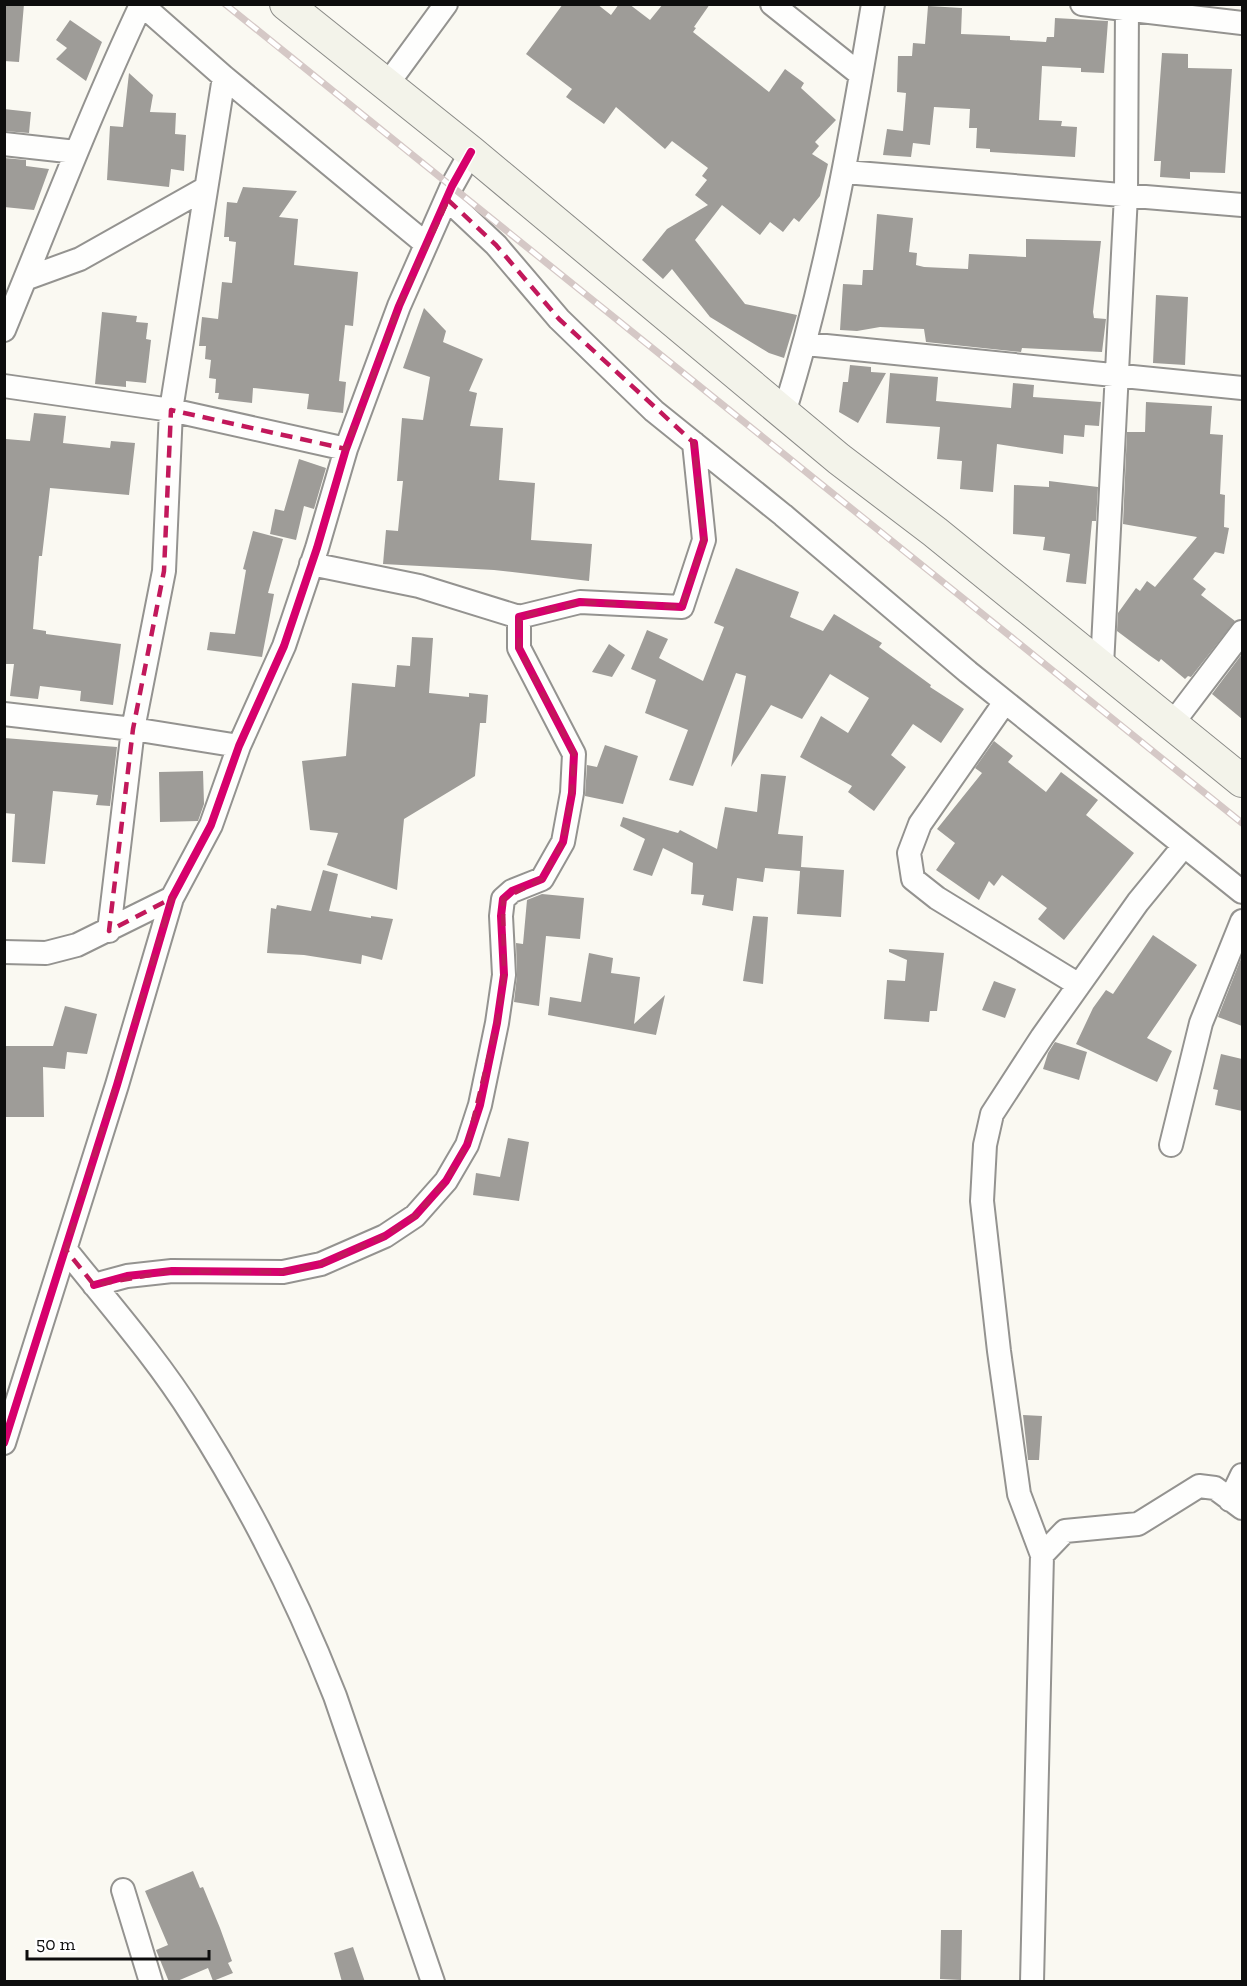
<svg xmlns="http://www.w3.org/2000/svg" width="1247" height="1986" font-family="'Zilla Slab',serif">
	<rect width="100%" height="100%" fill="#faf9f2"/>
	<!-- building -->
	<path fill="#9e9c98" d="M 4,4 L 24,4 L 19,62 L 4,61 Z
		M 563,4 L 597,4 L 611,15 L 619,4 L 629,4 L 650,20 L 663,4 L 710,4 L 694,27 L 696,28 L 693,32 L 769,92 L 785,69 L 804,83 L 801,88 L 836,120 L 815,142 L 819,146 L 812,154 L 828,164 L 820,196 L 799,222 L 794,218 L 783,232 L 770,222 L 760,235 L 722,205 L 695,240 L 745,304 L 797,315 L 784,358 L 769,353 L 710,317 L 672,269 L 663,279 L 642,260 L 667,229 L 708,205 L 695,195 L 707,180 L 702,176 L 708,168 L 672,141 L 665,149 L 616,107 L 604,124 L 566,97 L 572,89 L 526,54 Z
		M 928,6 L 962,8 L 961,34 L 1010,36 L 1010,40 L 1046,42 L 1047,37 L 1054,37 L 1055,18 L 1108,21 L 1104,73 L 1081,72 L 1081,68 L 1042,66 L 1039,120 L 1062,121 L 1061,126 L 1077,127 L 1075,157 L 990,152 L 990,149 L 976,148 L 977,128 L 969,128 L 970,109 L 934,107 L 930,145 L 913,143 L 911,157 L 883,155 L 887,129 L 903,131 L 906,93 L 897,92 L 898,56 L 912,56 L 913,43 L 925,44 Z
		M 70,20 L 102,42 L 86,81 L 56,59 L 67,48 L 56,40 Z
		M 1162,53 L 1188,54 L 1188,68 L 1232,69 L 1225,173 L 1190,172 L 1190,179 L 1160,177 L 1161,161 L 1154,161 Z
		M 129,73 L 153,95 L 150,112 L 176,113 L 175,134 L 186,135 L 184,171 L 171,169 L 169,187 L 107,180 L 110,126 L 123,127 Z
		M 4,109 L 31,112 L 29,133 L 4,131 Z
		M 4,158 L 26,160 L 26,166 L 49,169 L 34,210 L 4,207 Z
		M 243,187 L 297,191 L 279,217 L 298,219 L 294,265 L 358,272 L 353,326 L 345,325 L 339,381 L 346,382 L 343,413 L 307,409 L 309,394 L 253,388 L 252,403 L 218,399 L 219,393 L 215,393 L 216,379 L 209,378 L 211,360 L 205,359 L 206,346 L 199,346 L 202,317 L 218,319 L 222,282 L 232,283 L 236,242 L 229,241 L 229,237 L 224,237 L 227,202 L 237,203 Z
		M 877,214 L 913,218 L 909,252 L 917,253 L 916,265 L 924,267 L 968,269 L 969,254 L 1026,257 L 1026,239 L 1101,241 L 1093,312 L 1094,318 L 1106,319 L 1102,352 L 1022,348 L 1021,352 L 926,342 L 924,329 L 880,327 L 857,331 L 840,330 L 843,284 L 862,285 L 863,270 L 873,270 Z
		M 1156,295 L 1188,297 L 1185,365 L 1153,363 Z
		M 424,308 L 446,331 L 443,342 L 483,359 L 469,391 L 477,393 L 470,426 L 503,428 L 499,480 L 535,483 L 531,540 L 592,544 L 589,581 L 494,570 L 383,564 L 386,530 L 398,531 L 403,481 L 397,481 L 402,418 L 423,420 L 430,377 L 403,368 Z
		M 102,312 L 137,316 L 136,322 L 148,323 L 146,339 L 151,340 L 146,383 L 126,381 L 126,387 L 95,384 Z
		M 850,365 L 871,367 L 871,372 L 886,373 L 858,423 L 839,412 L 843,382 L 848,382 Z
		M 890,373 L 938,377 L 936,401 L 1011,408 L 1013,383 L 1034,385 L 1033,397 L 1101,402 L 1099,426 L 1085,425 L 1084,437 L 1064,435 L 1063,454 L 997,444 L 993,492 L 960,489 L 962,461 L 937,459 L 940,427 L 886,423 Z
		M 1146,402 L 1212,406 L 1210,434 L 1223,435 L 1220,494 L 1225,495 L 1224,527 L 1229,528 L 1224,554 L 1215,552 L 1193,579 L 1206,589 L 1201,595 L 1235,621 L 1191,677 L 1188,676 L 1185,679 L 1161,659 L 1159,662 L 1149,655 L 1117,631 L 1118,613 L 1136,588 L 1140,591 L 1147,581 L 1155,587 L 1197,537 L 1123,524 L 1127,432 L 1145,432 Z
		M 34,413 L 66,416 L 63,443 L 110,448 L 111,441 L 135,443 L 129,495 L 50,488 L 42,556 L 39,556 L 33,629 L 46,631 L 46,634 L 121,644 L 113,705 L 80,701 L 81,691 L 40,686 L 38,699 L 10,696 L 14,664 L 6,664 L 4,654 L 4,456 L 6,439 L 30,441 Z
		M 299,459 L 326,468 L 314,509 L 304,506 L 296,540 L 270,534 L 275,509 L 284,511 Z
		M 1049,481 L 1098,487 L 1096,521 L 1092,521 L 1086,584 L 1066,582 L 1070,554 L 1043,550 L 1045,537 L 1013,534 L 1014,485 L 1049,487 Z
		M 253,531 L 283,539 L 268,593 L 274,594 L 262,657 L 207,650 L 210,632 L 235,634 L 246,570 L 243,569 Z
		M 736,568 L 799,592 L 790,617 L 823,631 L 834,614 L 882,643 L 879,647 L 931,685 L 930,687 L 964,709 L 941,743 L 913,724 L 891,755 L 906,767 L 874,811 L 848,792 L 852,786 L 800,757 L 821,716 L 848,733 L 869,698 L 830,674 L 802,719 L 771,705 L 731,767 L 746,676 L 736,673 L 693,786 L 669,780 L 688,730 L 645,713 L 656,680 L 631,669 L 647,630 L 668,639 L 659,658 L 703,681 L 724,627 L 714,623 Z
		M 412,637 L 433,638 L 429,693 L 469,697 L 469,693 L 488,695 L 486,723 L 480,723 L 475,776 L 404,819 L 397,890 L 327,865 L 338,833 L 310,830 L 302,761 L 346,756 L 352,683 L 395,687 L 397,665 L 410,666 Z
		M 609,644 L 625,655 L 612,677 L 592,672 Z
		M 1242,654 L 1242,719 L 1212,694 Z
		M 4,738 L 117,747 L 110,806 L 96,805 L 98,795 L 53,791 L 45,864 L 12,862 L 15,814 L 4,813 Z
		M 994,741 L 1013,756 L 1008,762 L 1046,792 L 1061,772 L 1098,800 L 1086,815 L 1134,853 L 1064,940 L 1038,919 L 1047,908 L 1002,875 L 994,886 L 989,881 L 979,900 L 936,870 L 955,843 L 937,829 L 982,773 L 975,768 Z
		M 605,745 L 638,756 L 623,804 L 585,796 L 587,765 L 597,767 Z
		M 203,771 L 204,804 L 198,821 L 160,822 L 159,772 Z
		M 761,774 L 786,776 L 778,834 L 803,836 L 801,867 L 844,870 L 841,917 L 797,914 L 800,871 L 765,868 L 763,882 L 737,878 L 733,911 L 702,905 L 704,895 L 691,894 L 693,863 L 663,848 L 652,876 L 633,870 L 645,839 L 620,826 L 623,817 L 678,833 L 680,830 L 717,849 L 725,807 L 757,812 Z
		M 323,870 L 338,874 L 329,911 L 371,918 L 371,916 L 393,919 L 382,960 L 362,955 L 361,964 L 304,955 L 267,953 L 271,908 L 276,909 L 277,905 L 311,911 Z
		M 542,894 L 584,898 L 580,939 L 546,936 L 539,1006 L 514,1002 L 517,975 L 516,943 L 523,944 L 527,900 Z
		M 753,916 L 768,917 L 763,984 L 743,981 Z
		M 1153,935 L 1197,965 L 1147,1038 L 1172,1051 L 1157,1082 L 1076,1044 L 1093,1008 L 1106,990 L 1113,994 Z
		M 889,949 L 944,953 L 937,1011 L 930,1011 L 929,1022 L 884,1019 L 887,980 L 905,981 L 907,960 L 889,952 Z
		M 589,953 L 613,958 L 611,973 L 640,977 L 634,1024 L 665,995 L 656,1035 L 548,1015 L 550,997 L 581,1002 Z
		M 1242,956 L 1242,1026 L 1218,1017 Z
		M 994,981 L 1016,989 L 1005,1018 L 982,1010 Z
		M 65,1006 L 97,1014 L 87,1054 L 67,1052 L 65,1069 L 43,1067 L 44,1117 L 4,1117 L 4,1046 L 53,1046 Z
		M 1055,1042 L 1087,1052 L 1079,1080 L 1043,1069 L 1048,1053 Z
		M 1221,1054 L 1242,1059 L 1242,1111 L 1215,1105 L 1218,1090 L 1213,1089 Z
		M 508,1138 L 529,1142 L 519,1201 L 473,1195 L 476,1173 L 500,1177 Z
		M 1023,1415 L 1042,1416 L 1039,1460 L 1028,1460 Z
		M 193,1871 L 200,1888 L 203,1887 L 220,1928 L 232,1961 L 228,1963 L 233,1973 L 213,1981 L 208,1968 L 175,1982 L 169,1982 L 156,1950 L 168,1945 L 145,1891 Z
		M 941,1930 L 962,1930 L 961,1980 L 940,1979 Z
		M 353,1947 L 365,1982 L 342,1982 L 334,1953 Z"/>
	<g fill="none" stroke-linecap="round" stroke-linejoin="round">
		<!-- street casing -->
		<g stroke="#949390" stroke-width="26">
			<path id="street" d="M 772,4 L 861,75
				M 1082,4 L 1242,23
				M 386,86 L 446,4
				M 4,144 L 76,152
				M 845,172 L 1242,205
				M 448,200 L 496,245 L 559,319 L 654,411 L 783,515 L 968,672 L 1242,892
				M 25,279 L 80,259 L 206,188
				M 4,330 C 49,221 91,111 141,5 L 141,4 L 224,77 L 426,244
				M 806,344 L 1242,388
				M 4,386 L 171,410 L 346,449
				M 784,413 C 826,279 850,142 873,4
				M 311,564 L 419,586 L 519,617
				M 1102,666 L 1126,195 L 1127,4
				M 1005,702 L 920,824 L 909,853 L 913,879 L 937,898 L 1079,985
				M 4,714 L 133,729 L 239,746
				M 1172,724 L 1242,632
				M 109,931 L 133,729 L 164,571 L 171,410 L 224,77
				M 4,952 L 46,953 L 77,945 L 172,898
				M 1171,1145 L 1201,1023 L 1242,921
				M 66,1250 C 109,1304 156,1357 193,1416 C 249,1504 297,1599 335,1696 L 433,1982
				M 94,1285 L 127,1276 L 172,1271 L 283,1272 L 321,1264 L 385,1236 L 415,1216 L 446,1181 L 467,1145 L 480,1105 L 497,1023 L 504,975 L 501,916 L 503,899 L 512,891 L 542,879 L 563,842 L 572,793 L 574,754 L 519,648 L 519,617 L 580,602 L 682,607 L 704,540 L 694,443
				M 4,1443 L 117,1085 L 172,898 L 211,825 L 239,746 L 284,646 L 317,548 L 346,449 L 399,306 L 452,186 L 471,152
				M 1230,1500 L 1242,1475
				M 1042,1555 L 1065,1531 L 1138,1524 L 1199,1486 L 1215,1488 L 1242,1508
				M 123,1890 L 151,1982
				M 1032,1982 L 1042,1555 L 1019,1494 L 999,1351 L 982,1201 L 985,1145 L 992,1114 L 1042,1037 L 1138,902 L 1183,847"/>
		</g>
		<!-- secondary casing -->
		<g stroke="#8a8a87" stroke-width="34">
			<path id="secondary" d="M 286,4 L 471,152 L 839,459 L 935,532 L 1242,781"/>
		</g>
		<!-- street -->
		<use href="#street" stroke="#fefefd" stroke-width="22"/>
		<!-- secondary -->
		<use href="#secondary" stroke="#f3f3ea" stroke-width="32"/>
		<!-- rail casing -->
		<g stroke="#d5c8c6" stroke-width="7">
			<path id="rail" d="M 225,4 L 1242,823"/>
		</g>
		<!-- rail -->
		<use href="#rail" stroke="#fff" stroke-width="4.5" stroke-dasharray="14" stroke-linecap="butt"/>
		<!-- cycleway casing -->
		<g stroke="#fff" stroke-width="11">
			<path id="cycleway" d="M 94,1285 L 127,1276 L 172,1271 L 283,1272 L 321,1264 L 385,1236 L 415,1216 L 446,1181 L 467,1145 L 480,1105 L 497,1023 L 504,975 L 501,916 L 503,899 L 512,891 L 542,879 L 563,842 L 572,793 L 574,754 L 519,648 L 519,617 L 580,602 L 682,607 L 704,540 L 694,443
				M 4,1443 L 117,1085 L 172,898 L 211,825 L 239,746 L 284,646 L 317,548 L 346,449 L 399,306 L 452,186 L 471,152"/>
		</g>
		<!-- cycleway -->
		<use href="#cycleway" stroke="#d6006c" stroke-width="8"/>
	</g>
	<!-- marked area -->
	<path fill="none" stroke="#c2185b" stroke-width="4.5" stroke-dasharray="12 8" stroke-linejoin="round" d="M 448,200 L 496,245 L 559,319 L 694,443 L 704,540 L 682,607 L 580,602 L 519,617 L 519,648 L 574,754 L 572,793 L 563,842 L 542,879 L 503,899 L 504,975 L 497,1023 L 467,1145 L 446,1181 L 415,1216 L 385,1236 L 321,1264 L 283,1272 L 172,1271 L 94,1285 L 66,1250 L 172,898 L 109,931 L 133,729 L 164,571 L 171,410 L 346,449 L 399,306 Z"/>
	<!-- border -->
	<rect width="1247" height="1986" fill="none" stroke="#0d0d0d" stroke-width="12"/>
	<!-- scale -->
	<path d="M27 1950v9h182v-9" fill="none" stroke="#0d0d0d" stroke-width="3"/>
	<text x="36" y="1950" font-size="18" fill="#0d0d0d" stroke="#ffffff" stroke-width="4.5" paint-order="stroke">50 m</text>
</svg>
